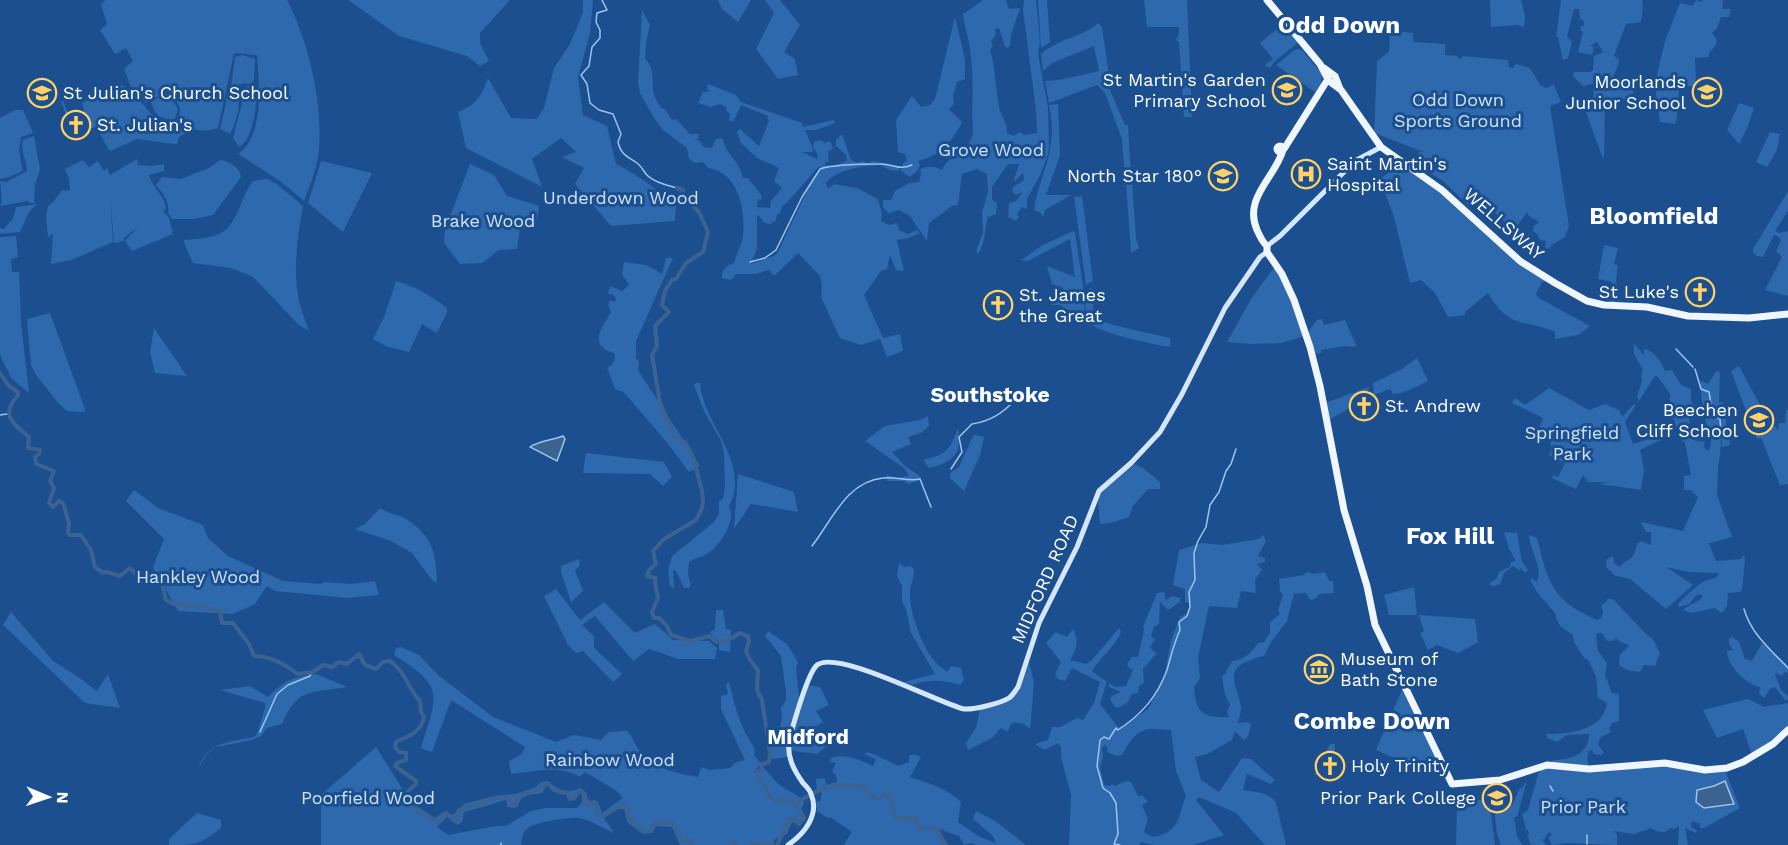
<svg xmlns="http://www.w3.org/2000/svg" width="1788" height="845" font-family="'Work Sans',sans-serif">
	<rect width="100%" height="100%" fill="#1b4f8f"/>
	<!-- green -->
	<path fill="#2e69ad" fill-rule="evenodd" d="M 106,0 L 287,0 C 309,42 325,110 318,157 C 316,172 309,187 304,201 L 280,181 L 238,154 C 265,136 259,83 257,55 L 234,53 L 218,128 C 203,133 193,130 179,124 L 180,108 L 170,90 L 146,103 L 131,87 L 124,69 L 133,61 L 126,48 L 115,54 L 100,30 L 107,24 L 101,4 Z
		M 348,0 L 510,0 L 480,33 L 480,43 L 489,61 L 480,66 L 467,56 L 399,36 Z
		M 583,0 L 593,0 L 590,33 L 578,77 L 583,115 L 607,126 L 616,164 C 637,174 656,190 676,204 L 675,221 L 611,226 L 575,184 L 584,168 L 562,157 L 576,152 L 561,138 L 532,159 L 542,187 L 466,148 L 458,112 C 477,104 481,97 488,78 L 511,118 L 537,119 L 544,108 L 554,68 L 570,44 L 583,12 Z
		M 718,0 L 751,0 L 738,22 L 722,9 Z
		M 765,0 L 780,0 L 800,25 L 784,52 L 795,59 L 798,75 L 778,79 L 756,49 L 774,13 Z
		M 983,0 L 1006,0 L 1009,9 L 1020,8 L 1011,35 L 1010,46 L 1006,48 L 1005,46 L 999,28 L 995,29 L 996,35 L 991,41 L 993,46 L 990,50 C 996,69 995,87 999,106 C 1000,116 1008,122 1007,133 L 1013,136 L 1020,132 L 1024,135 L 1037,133 L 1036,110 L 1023,10 L 1024,0 L 1036,0 L 1040,42 L 1038,54 L 1048,108 L 1049,146 L 1048,155 L 1040,175 L 1027,199 L 1027,209 L 1022,207 L 1017,214 L 1019,217 L 1016,221 L 1008,217 L 1009,203 L 1016,201 L 1023,192 L 1016,195 L 1012,192 L 1013,187 L 1024,180 L 1023,173 L 1015,181 L 1014,179 L 1019,164 L 1008,164 L 992,187 L 992,200 L 997,203 L 996,214 L 988,217 C 984,229 986,243 978,254 L 976,251 L 983,233 L 982,212 L 988,192 L 987,174 L 977,169 L 962,174 L 958,205 L 952,206 L 929,223 L 927,241 L 910,216 L 899,210 L 889,213 L 883,208 L 883,200 L 891,200 L 895,191 L 909,183 L 919,182 L 921,175 L 920,169 C 929,166 933,166 942,170 C 950,153 963,157 970,141 C 975,131 972,124 972,114 C 973,93 973,71 970,50 C 969,37 964,27 963,14 Z
		M 1038,0 L 1047,0 L 1050,42 L 1041,48 Z
		M 1144,0 L 1187,0 L 1192,117 L 1184,117 L 1179,42 L 1176,40 L 1179,34 L 1179,27 L 1147,27 Z
		M 1490,0 L 1521,0 L 1525,16 L 1524,27 L 1518,25 L 1491,27 Z
		M 1561,0 L 1642,0 L 1643,7 L 1641,22 L 1626,24 L 1614,56 L 1619,60 L 1618,66 L 1612,78 L 1634,77 L 1633,98 L 1605,100 L 1604,158 L 1602,156 L 1584,107 L 1590,107 L 1591,103 L 1594,103 L 1593,84 L 1587,85 L 1584,87 L 1573,76 L 1574,72 L 1590,72 L 1593,70 L 1594,56 L 1603,52 L 1597,42 L 1590,46 L 1594,47 L 1592,55 L 1578,52 L 1583,32 L 1580,30 L 1581,26 L 1584,26 L 1584,21 L 1580,19 L 1579,9 L 1574,9 L 1567,36 L 1572,42 L 1568,58 L 1563,60 L 1558,37 L 1556,37 Z
		M 1696,0 L 1701,2 L 1703,0 L 1723,0 L 1722,9 L 1731,9 L 1729,17 L 1721,17 L 1717,29 L 1712,33 L 1717,40 L 1715,46 L 1709,53 L 1709,57 L 1695,58 L 1696,81 L 1694,86 L 1679,86 L 1677,117 L 1675,124 L 1660,122 L 1656,95 L 1657,75 L 1665,41 L 1680,3 L 1693,6 Z
		M 642,10 L 650,25 L 646,43 L 645,59 C 657,69 650,82 654,94 C 655,99 659,104 661,108 L 665,109 L 672,120 L 676,119 L 690,134 L 699,134 L 698,139 L 694,140 L 699,140 L 704,147 L 712,148 L 715,140 L 720,138 L 723,139 C 727,157 739,159 743,178 L 748,178 L 762,196 L 761,200 L 758,199 L 757,207 L 770,208 L 771,201 L 782,188 L 774,181 L 779,168 L 757,158 L 741,143 L 737,132 L 740,129 L 759,146 L 769,121 L 767,118 L 768,116 L 741,105 L 733,122 L 729,120 L 730,114 L 727,112 L 726,107 L 720,104 L 710,107 L 698,103 L 703,92 L 711,91 L 707,89 L 708,84 L 736,95 L 741,102 L 802,123 L 803,127 L 834,120 L 835,123 L 816,130 L 805,130 L 813,149 L 812,152 L 802,152 L 817,159 L 818,155 L 813,147 L 814,142 L 820,140 L 825,143 L 830,141 L 833,148 L 828,152 L 829,161 L 827,163 L 825,161 L 825,165 L 833,166 L 847,161 L 846,155 L 836,146 L 836,140 L 842,134 L 851,160 L 857,163 L 863,161 L 867,163 L 874,161 L 899,168 L 900,170 C 894,172 886,169 881,165 C 865,165 835,170 826,183 L 828,189 L 834,184 L 857,188 L 878,199 L 882,214 L 881,221 L 889,225 L 897,223 L 899,230 L 908,234 L 917,230 L 920,233 L 909,238 L 897,240 L 904,271 L 896,270 L 890,255 L 887,269 L 881,271 L 864,295 L 883,338 L 900,334 L 903,351 L 887,357 L 880,339 L 861,345 L 840,338 L 821,297 L 822,286 L 820,276 L 798,253 L 774,276 L 769,270 L 756,274 L 736,274 L 731,280 L 722,278 C 721,270 727,265 734,263 C 736,254 742,244 743,236 C 746,211 738,171 708,168 L 703,162 L 695,163 L 689,159 L 687,148 L 663,130 L 654,118 L 640,93 L 638,82 ZM 819,166 L 822,169 L 814,176 L 778,252 L 774,256 L 751,264 L 757,248 L 757,216 L 758,215 L 765,223 L 770,224 L 776,220 L 777,214 L 779,214 L 783,205 L 786,204 Z
		M 955,17 L 965,59 L 965,79 L 957,82 L 953,96 L 954,104 L 949,109 L 962,122 C 952,142 941,155 918,161 L 920,165 L 918,170 L 910,177 L 901,171 L 903,164 L 907,160 L 905,154 L 898,152 L 896,120 L 912,96 L 921,107 L 930,105 L 935,99 Z
		M 1098,23 L 1102,27 L 1109,75 L 1106,81 L 1125,125 L 1128,125 L 1131,176 L 1125,176 L 1122,139 L 1105,93 L 1097,85 L 1049,103 L 1045,81 L 1059,80 L 1099,71 L 1094,46 L 1052,63 L 1043,71 L 1041,54 C 1057,39 1085,36 1098,23 Z
		M 1283,24 L 1299,42 L 1275,61 L 1270,68 L 1265,65 L 1273,59 L 1260,43 Z
		M 1396,31 L 1413,33 L 1413,41 L 1415,42 L 1445,44 L 1445,55 L 1457,56 L 1460,59 L 1463,56 L 1508,60 L 1509,67 L 1513,68 L 1516,64 L 1530,68 L 1540,85 L 1546,88 L 1554,85 L 1561,102 L 1550,106 L 1569,226 L 1565,237 L 1553,244 L 1548,249 L 1545,247 L 1546,241 L 1540,240 L 1537,234 L 1533,231 L 1534,226 L 1539,222 L 1529,216 L 1527,212 L 1518,225 L 1513,221 L 1509,226 L 1495,213 L 1497,210 L 1480,194 L 1469,206 L 1443,181 L 1414,163 L 1419,152 L 1424,152 L 1374,133 L 1377,61 L 1389,52 L 1390,34 Z
		M 1298,49 L 1302,50 L 1322,74 L 1321,83 L 1315,92 L 1276,65 L 1294,50 Z
		M 242,55 L 255,59 L 254,80 L 251,84 L 244,83 L 231,87 L 235,57 Z
		M 122,85 L 135,95 L 154,117 L 188,131 L 179,137 L 177,144 L 174,144 L 137,139 L 110,151 L 103,140 L 106,138 L 103,139 L 96,127 L 70,136 L 67,118 L 61,101 L 63,101 L 70,118 L 85,114 L 82,103 Z
		M 250,85 L 255,85 C 259,99 253,141 239,147 L 233,138 L 246,87 Z
		M 236,90 L 238,92 C 241,106 236,123 230,134 L 220,129 L 228,94 L 231,91 Z
		M 167,93 L 178,109 L 174,121 L 157,116 L 158,114 L 155,112 L 151,102 Z
		M 1739,103 L 1754,108 L 1748,126 L 1739,144 L 1727,130 Z
		M 1058,104 L 1060,155 L 1046,195 L 1071,195 L 1045,210 L 1043,217 L 1041,213 L 1034,210 L 1035,203 C 1044,166 1058,146 1049,105 Z
		M 15,110 L 23,110 L 33,133 L 21,137 L 19,151 L 23,171 L 9,177 L 0,179 L 0,118 Z
		M 1770,132 L 1780,134 L 1777,150 L 1767,167 L 1756,162 Z
		M 34,136 L 40,169 L 35,185 L 34,203 L 29,203 L 28,201 L 0,206 L 2,202 L 0,181 L 6,182 L 27,171 C 27,160 20,152 23,140 Z
		M 137,159 L 138,165 L 151,166 L 164,164 L 164,171 L 149,175 C 152,187 164,195 166,208 L 163,211 L 169,218 L 173,234 L 132,251 L 125,241 L 138,227 L 124,238 L 124,241 L 114,243 L 110,195 L 113,242 L 71,260 L 51,264 L 53,234 L 48,237 L 46,215 L 48,206 L 54,201 L 62,190 L 65,191 L 70,190 L 69,179 L 65,169 L 82,160 L 89,167 L 98,161 L 104,171 L 107,168 L 110,175 Z
		M 220,160 C 229,161 240,167 241,177 L 213,215 L 194,219 L 172,219 L 168,213 C 170,202 163,193 156,185 L 162,177 L 181,179 L 211,167 Z
		M 321,161 L 372,173 L 343,232 L 308,203 Z
		M 470,164 L 494,175 L 507,196 L 539,206 L 537,220 L 520,229 L 517,249 L 499,250 L 482,263 L 460,264 L 444,243 L 445,229 Z
		M 1400,164 L 1435,188 L 1546,279 L 1545,282 L 1542,282 L 1536,294 L 1539,298 L 1590,326 L 1578,335 L 1555,339 L 1555,332 C 1521,318 1510,330 1488,293 L 1465,312 L 1465,315 L 1448,317 L 1435,293 L 1421,280 L 1410,283 L 1394,217 L 1380,179 Z
		M 267,179 L 277,184 L 303,206 C 298,234 293,266 298,295 C 300,308 305,319 309,331 L 299,325 L 253,277 L 231,268 L 193,263 L 184,243 L 184,240 C 194,239 207,239 217,235 C 238,227 240,197 253,181 Z
		M 1132,182 L 1136,238 L 1139,248 L 1131,253 L 1126,183 Z
		M 1788,191 L 1788,211 L 1775,231 L 1779,233 L 1788,231 L 1788,296 L 1765,290 L 1782,257 L 1776,251 L 1781,240 L 1779,237 L 1774,235 L 1763,257 L 1757,256 L 1752,251 Z
		M 1082,196 L 1093,281 L 1086,285 L 1074,197 Z
		M 37,204 L 29,212 L 20,232 L 0,234 L 0,228 L 4,229 L 13,218 L 16,207 Z
		M 1073,231 L 1075,233 L 1084,292 L 1085,322 L 1052,316 L 1053,314 L 1062,316 L 1065,309 L 1060,305 L 1051,305 L 1054,295 L 1060,299 L 1065,292 L 1062,287 L 1052,284 L 1047,266 L 1075,277 L 1070,239 L 1028,261 L 1021,260 L 1043,245 Z
		M 16,236 L 18,257 L 11,259 L 12,272 L 19,272 L 21,323 L 29,393 L 11,378 L 0,355 L 0,237 Z
		M 1604,245 L 1618,248 L 1614,264 L 1618,266 L 1616,280 L 1620,301 L 1611,302 L 1612,282 L 1598,279 Z
		M 666,258 L 673,258 L 636,341 L 636,358 L 639,362 L 638,370 L 700,466 L 689,472 L 669,445 L 629,398 L 623,392 L 615,389 L 607,368 C 614,364 616,361 614,353 C 587,345 602,328 611,312 L 608,304 L 610,300 L 615,302 L 616,298 L 612,294 L 608,294 L 610,286 L 622,291 L 629,285 L 622,274 L 624,262 L 646,265 L 662,274 Z
		M 1275,266 L 1296,308 L 1305,336 L 1281,343 L 1253,344 L 1227,342 L 1251,299 Z
		M 396,281 C 415,286 431,296 447,308 L 447,312 L 437,333 L 422,324 L 409,352 L 388,347 L 373,339 L 384,317 Z
		M 1090,288 L 1093,289 C 1094,297 1091,312 1096,318 C 1102,324 1158,335 1170,338 L 1170,347 C 1156,345 1093,332 1088,321 C 1084,313 1086,300 1086,292 Z
		M 50,313 L 85,409 L 84,412 L 67,411 L 59,404 L 36,375 L 31,365 L 27,319 Z
		M 1322,319 L 1324,325 L 1345,320 L 1356,345 L 1355,347 L 1344,346 L 1321,350 L 1321,353 L 1315,354 L 1308,332 L 1317,320 Z
		M 154,328 L 187,376 L 155,373 L 150,352 Z
		M 1634,344 L 1644,355 L 1644,349 C 1653,350 1662,362 1665,371 L 1672,370 L 1681,385 L 1691,389 L 1691,401 L 1694,405 L 1699,407 L 1699,410 L 1692,410 L 1695,416 L 1689,420 L 1693,439 L 1696,441 L 1705,442 L 1704,446 L 1706,450 L 1709,450 L 1711,442 L 1703,411 L 1700,384 L 1702,381 L 1708,384 L 1717,370 L 1720,373 L 1719,403 L 1723,402 L 1730,445 L 1722,447 L 1720,419 L 1721,446 L 1718,468 L 1717,495 L 1732,537 L 1707,544 L 1709,544 L 1716,561 L 1741,559 L 1744,555 L 1745,559 L 1742,590 L 1740,592 L 1728,593 L 1727,606 L 1724,611 L 1721,613 L 1715,608 L 1692,613 L 1685,611 L 1684,609 C 1691,603 1698,603 1703,596 L 1698,594 L 1689,604 L 1679,607 L 1678,604 C 1684,598 1698,584 1705,581 C 1711,579 1714,579 1719,575 L 1718,573 L 1689,572 L 1666,567 L 1693,585 L 1666,609 L 1630,579 L 1614,575 L 1606,567 L 1607,559 L 1613,556 L 1614,563 L 1619,567 C 1629,556 1633,563 1637,544 L 1641,541 L 1651,545 L 1651,532 L 1646,532 L 1641,522 L 1683,531 L 1698,497 L 1691,490 L 1684,490 L 1684,476 L 1691,475 L 1685,443 L 1679,437 L 1670,404 L 1670,394 L 1658,377 L 1655,376 L 1639,401 L 1637,397 L 1642,381 L 1641,376 L 1643,370 L 1634,354 Z
		M 1417,358 L 1428,381 C 1415,387 1407,393 1393,394 L 1390,389 L 1374,395 L 1373,383 L 1402,369 Z
		M 1739,366 L 1766,416 L 1778,430 L 1779,423 L 1785,423 L 1786,410 L 1788,410 L 1788,484 L 1780,485 C 1774,471 1768,454 1761,438 L 1757,439 L 1731,371 Z
		M 696,383 L 700,383 C 704,424 741,451 734,493 C 733,498 731,501 729,506 C 737,520 720,546 707,554 C 701,557 695,558 689,562 L 688,575 L 691,585 L 689,588 L 684,588 L 676,571 L 673,570 L 674,589 L 670,586 L 668,571 L 672,556 L 714,522 L 719,514 L 719,501 L 723,499 L 725,487 L 724,452 L 721,441 L 704,411 L 694,385 Z
		M 1369,387 L 1369,389 L 1353,397 L 1355,405 L 1329,420 L 1325,403 Z
		M 1549,388 L 1589,410 L 1605,404 L 1619,410 L 1622,417 L 1634,404 L 1636,405 L 1625,422 L 1633,444 L 1658,436 L 1661,440 L 1640,450 L 1644,470 L 1641,490 L 1600,484 L 1608,482 L 1588,482 L 1583,475 L 1576,489 L 1552,478 L 1553,475 L 1558,477 L 1565,463 L 1549,455 L 1552,448 L 1550,442 L 1553,435 L 1539,428 L 1543,418 L 1512,403 L 1515,398 L 1525,405 Z
		M 928,416 L 929,426 L 921,433 L 908,437 L 911,444 L 892,452 L 905,466 L 921,477 L 920,480 L 908,484 L 904,481 L 887,481 L 886,475 L 897,478 L 909,476 L 904,468 L 865,441 L 885,426 L 920,420 Z
		M 958,428 C 962,454 954,462 929,468 L 923,460 C 946,455 950,450 958,428 Z
		M 975,435 L 984,437 L 980,455 L 964,491 L 950,478 L 950,473 L 959,467 L 973,436 Z
		M 586,453 L 664,462 L 672,477 L 663,486 L 650,474 L 583,473 Z
		M 1134,464 L 1143,468 L 1160,482 L 1160,489 L 1148,489 L 1133,506 L 1129,517 C 1119,520 1111,524 1100,524 L 1098,499 L 1102,490 Z
		M 738,474 L 794,492 L 798,512 L 751,504 L 734,529 Z
		M 134,490 L 158,508 L 203,525 L 208,538 L 228,556 L 283,581 L 321,584 L 324,582 L 352,584 L 375,581 L 379,595 L 347,598 L 275,591 L 267,586 L 255,604 L 233,614 L 178,611 L 153,567 L 164,539 L 126,501 Z
		M 380,508 C 388,514 398,514 406,519 C 433,536 436,553 437,583 L 432,580 L 412,553 L 391,541 L 355,529 L 365,524 Z
		M 1504,532 L 1517,533 L 1522,562 L 1528,570 L 1525,573 L 1519,566 L 1521,571 L 1513,566 L 1504,573 L 1500,584 L 1493,586 L 1489,584 L 1497,578 L 1499,572 L 1510,567 L 1511,562 L 1516,561 L 1509,549 Z
		M 1263,535 L 1266,541 L 1258,556 L 1265,558 L 1265,562 L 1257,564 L 1262,570 L 1255,580 L 1256,593 L 1241,591 L 1237,608 L 1209,606 L 1198,657 L 1200,678 L 1194,687 C 1196,714 1203,718 1229,717 L 1227,712 L 1230,705 L 1225,695 L 1222,676 L 1225,674 L 1232,661 C 1244,660 1252,652 1258,643 L 1264,642 L 1270,632 L 1270,622 L 1280,614 L 1278,610 L 1283,595 L 1280,591 L 1279,579 L 1304,575 L 1307,572 L 1314,574 L 1325,572 L 1329,581 L 1333,581 L 1334,593 L 1319,594 L 1315,599 L 1310,600 L 1306,593 L 1294,594 L 1287,621 L 1271,642 L 1264,656 C 1257,657 1253,659 1246,662 C 1223,671 1240,691 1241,708 C 1241,713 1239,718 1238,723 L 1248,722 L 1251,725 L 1248,736 L 1244,740 L 1235,731 L 1232,740 L 1207,754 L 1195,757 L 1201,780 L 1219,792 L 1242,758 L 1251,759 L 1275,780 L 1271,784 L 1247,774 L 1243,790 C 1254,792 1270,792 1276,803 L 1286,845 L 1265,845 L 1236,813 L 1199,797 L 1196,800 L 1224,835 L 1193,845 L 1154,845 L 1141,842 L 1139,845 L 1069,845 L 1071,795 L 1061,757 L 1061,747 L 1058,743 L 1044,750 L 1035,744 L 1048,740 L 1052,727 L 1060,727 L 1077,718 L 1083,720 L 1094,703 L 1100,682 L 1072,668 L 1065,681 L 1058,679 L 1055,674 L 1061,662 L 1046,643 L 1056,632 L 1067,637 L 1073,629 C 1079,642 1077,648 1070,660 L 1086,664 L 1092,660 L 1119,628 L 1121,632 C 1115,647 1100,657 1092,671 L 1107,682 L 1100,704 L 1118,727 L 1123,726 L 1148,709 L 1164,679 L 1171,641 L 1180,617 L 1189,612 L 1189,603 L 1185,602 L 1185,589 L 1173,585 L 1179,550 L 1202,543 L 1222,545 L 1259,539 ZM 1149,729 L 1171,730 L 1176,771 L 1186,796 C 1177,819 1180,832 1153,837 L 1144,832 L 1148,819 L 1142,805 L 1148,802 L 1143,796 L 1138,796 L 1131,782 L 1126,781 L 1115,786 L 1112,784 L 1110,786 L 1104,785 L 1100,767 L 1103,756 L 1102,748 L 1104,745 L 1108,748 L 1107,752 L 1117,756 L 1122,755 C 1130,742 1133,733 1149,729 Z
		M 1529,535 L 1537,538 C 1543,561 1548,588 1567,603 C 1576,610 1587,615 1597,620 L 1601,618 L 1603,613 L 1601,605 L 1606,602 L 1607,599 L 1613,599 L 1646,634 L 1653,639 L 1660,653 L 1655,666 L 1644,665 L 1640,672 L 1627,670 L 1619,665 C 1620,649 1622,655 1629,645 L 1620,642 L 1616,638 L 1613,641 L 1607,641 L 1602,633 L 1598,633 L 1596,636 L 1598,651 L 1607,663 L 1605,675 L 1612,693 L 1619,694 L 1619,721 L 1612,723 L 1609,729 L 1611,732 L 1601,737 L 1598,744 L 1604,753 L 1601,755 L 1594,754 L 1592,750 L 1589,751 L 1587,758 L 1589,765 L 1587,768 L 1551,762 L 1553,760 C 1571,760 1589,754 1589,734 L 1567,735 L 1557,742 L 1547,738 L 1546,734 C 1569,734 1603,731 1607,703 L 1598,698 L 1596,677 L 1589,661 L 1584,658 L 1574,642 L 1573,635 L 1560,626 L 1556,619 L 1556,615 C 1547,602 1536,594 1530,579 L 1532,578 L 1537,582 C 1543,567 1530,551 1529,535 Z
		M 579,559 L 580,565 L 575,570 L 583,591 L 571,602 L 561,572 L 561,566 Z
		M 899,563 L 904,567 L 911,566 C 918,573 910,582 910,592 C 909,610 921,645 933,659 C 936,664 943,668 947,672 L 951,666 L 961,668 L 964,680 L 960,685 C 944,680 928,679 912,685 L 904,682 L 935,674 L 911,633 L 906,609 L 902,601 L 902,586 L 897,576 Z
		M 1414,587 L 1417,615 L 1389,615 L 1384,595 Z
		M 556,589 L 580,620 L 604,602 L 635,633 L 655,624 L 673,640 L 709,641 L 717,648 L 715,659 L 678,659 L 649,649 L 633,661 L 595,616 L 582,625 L 594,636 L 594,648 L 622,674 L 613,682 L 583,651 L 576,653 L 568,645 L 544,596 Z
		M 1164,592 L 1166,600 L 1172,596 L 1180,598 L 1180,602 L 1168,610 L 1160,602 L 1159,624 L 1154,627 L 1151,636 L 1155,639 L 1150,648 L 1157,654 C 1150,658 1149,665 1143,668 L 1144,683 L 1139,686 L 1138,693 L 1132,694 L 1127,703 L 1118,708 L 1115,707 L 1110,699 L 1112,696 L 1121,692 L 1109,687 L 1108,683 L 1116,687 L 1126,686 L 1133,670 L 1128,667 L 1127,664 L 1132,657 L 1138,657 L 1144,630 L 1143,627 L 1157,593 Z
		M 716,610 L 723,610 L 726,629 L 731,630 L 730,652 L 719,650 L 719,641 L 713,637 L 710,632 L 715,629 Z
		M 11,612 L 53,661 L 77,676 L 97,691 L 108,674 L 120,708 L 85,703 L 3,625 Z
		M 1419,615 L 1475,619 L 1478,642 L 1458,653 L 1437,645 L 1428,650 L 1420,633 L 1424,631 Z
		M 768,631 L 787,644 L 798,662 L 796,668 L 800,705 L 787,757 L 773,759 L 769,757 L 766,738 L 778,737 L 782,718 L 781,708 L 786,700 L 786,692 L 781,656 L 765,636 Z
		M 1731,636 L 1739,642 L 1745,659 L 1752,661 L 1762,643 L 1788,666 L 1788,673 L 1784,672 L 1782,676 L 1776,673 L 1775,674 L 1781,690 L 1788,696 L 1788,700 L 1785,700 L 1775,687 L 1770,689 L 1764,698 L 1759,693 L 1760,687 C 1745,684 1728,666 1727,651 L 1733,650 L 1729,644 L 1729,639 Z
		M 401,647 L 419,655 L 438,675 L 493,717 L 556,742 L 574,735 L 601,740 L 609,732 L 627,731 C 633,737 635,745 640,752 C 653,770 678,773 698,777 L 701,767 L 710,770 L 730,768 L 735,763 L 745,760 L 721,709 L 721,696 L 728,694 L 726,684 L 729,682 C 735,706 740,728 755,749 L 754,755 L 761,764 L 754,771 L 764,768 L 779,785 L 803,799 L 804,803 L 801,810 L 804,821 L 800,826 L 792,822 L 787,834 L 775,839 L 773,844 L 770,845 L 680,845 L 672,827 L 656,826 L 653,832 L 643,834 L 627,822 L 624,809 L 618,809 L 604,818 L 614,833 C 603,828 590,820 579,818 C 568,817 537,822 528,828 C 522,832 522,839 521,845 L 321,845 L 321,795 L 376,747 L 407,796 L 410,794 L 417,806 L 435,818 L 445,811 L 453,815 L 464,804 L 494,796 L 516,794 L 536,787 L 541,782 C 557,782 559,797 581,788 L 590,801 L 594,800 L 598,802 L 602,813 L 623,798 L 617,791 L 585,772 L 580,777 C 559,764 533,772 511,774 L 509,761 L 522,754 L 525,747 L 451,700 L 432,752 L 421,748 C 437,694 446,688 394,655 L 396,648 ZM 546,786 L 548,786 L 553,792 L 566,794 L 568,799 L 573,800 L 580,793 L 582,795 L 582,803 L 577,808 L 545,808 L 531,811 L 506,826 L 496,826 L 448,835 L 437,827 L 447,817 L 457,825 L 462,822 L 464,812 L 506,800 L 508,807 L 514,808 L 518,806 C 521,794 530,795 542,793 Z
		M 1028,658 L 1034,683 L 1030,729 L 1024,724 L 1014,722 L 1010,725 L 1008,732 L 1001,728 L 992,738 L 968,750 L 966,743 L 976,728 L 980,707 L 1004,702 L 1015,690 Z
		M 316,674 L 347,687 C 311,693 298,687 282,724 L 267,728 L 261,736 L 252,740 L 216,747 L 207,754 L 197,770 C 209,741 226,743 254,737 L 257,734 L 265,708 L 265,703 L 220,690 L 250,686 L 268,697 C 285,680 293,677 316,674 Z
		M 808,685 L 820,687 L 829,705 L 816,711 L 823,722 L 815,727 L 820,733 L 825,732 L 833,741 L 817,754 L 794,751 L 790,749 L 790,741 Z
		M 1402,690 L 1440,766 L 1440,767 L 1429,757 L 1416,768 L 1376,750 Z
		M 1748,699 L 1764,707 L 1788,703 L 1788,728 L 1774,741 L 1752,755 L 1743,729 L 1717,738 L 1703,710 Z
		M 1330,744 L 1335,744 L 1334,774 L 1314,775 Z
		M 868,752 L 899,766 L 909,762 L 909,756 L 914,754 L 921,757 L 910,777 C 927,783 949,789 961,802 L 958,822 L 980,837 L 996,843 L 993,836 L 973,819 L 976,811 L 995,821 L 1026,845 L 976,845 L 972,843 L 964,845 L 959,836 L 939,829 L 948,845 L 846,845 L 844,844 L 852,832 L 830,817 L 828,818 L 817,811 L 816,801 L 820,802 L 822,792 L 817,793 L 816,779 L 825,778 L 826,785 L 837,782 L 836,775 L 832,772 L 836,763 L 830,762 L 831,758 C 846,753 859,760 873,766 L 876,759 L 864,754 Z
		M 1668,764 L 1725,770 L 1740,808 L 1704,828 L 1700,828 L 1700,824 L 1692,821 L 1691,827 L 1697,831 L 1696,833 L 1685,828 L 1688,845 L 1678,845 L 1679,826 L 1674,829 L 1670,828 C 1664,835 1657,832 1651,828 L 1634,834 L 1614,831 L 1617,835 L 1617,845 L 1568,843 L 1552,845 L 1548,837 L 1552,835 L 1549,832 L 1545,839 L 1542,839 L 1546,845 L 1531,845 L 1527,835 L 1529,834 L 1528,830 L 1526,830 L 1522,814 L 1528,810 L 1538,774 L 1542,768 Z
		M 1527,780 L 1517,817 L 1514,817 L 1517,836 L 1522,845 L 1501,845 L 1497,834 L 1493,800 L 1500,793 L 1505,795 L 1503,804 L 1512,805 L 1520,788 L 1522,788 Z
		M 1468,800 L 1481,800 L 1490,806 L 1495,845 L 1456,845 L 1457,804 Z
		M 197,813 L 221,820 L 221,828 C 200,845 195,845 169,845 L 169,839 Z"/>
	<!-- water -->
	<path fill="#3c6290" stroke="#9cc4f0" stroke-width="1.5" d="M 563,436 L 565,439 L 557,461 L 530,447 C 538,441 553,440 563,436 Z
		M 1725,781 L 1734,804 L 1704,808 L 1696,802 L 1697,790 L 1714,786 Z"/>
	<g fill="none" stroke-linecap="round" stroke-linejoin="round">
		<!-- stream -->
		<path stroke="#9cc4f0" stroke-width="1.5" d="M 602,0 L 607,10 L 597,13 L 596,22 L 600,30 L 600,38 L 592,47 L 589,66 L 581,75 L 587,84 L 590,103 L 599,110 L 613,114 L 621,134 L 618,142 C 621,155 627,156 637,163 C 641,166 643,170 646,174 C 653,182 667,185 677,188
			M 750,262 L 765,258 L 776,250 L 802,197 L 820,169 C 834,164 863,164 879,164 C 893,163 897,171 912,165
			M 1676,349 L 1693,367
			M 1695,369 L 1701,389 L 1709,392 L 1713,416 L 1720,419 L 1721,436
			M 0,415 L 7,414
			M 951,469 L 962,452 L 959,437 L 972,424 C 991,421 1003,413 1016,399
			M 812,546 C 833,519 846,482 883,478 C 895,476 908,482 920,479 L 931,507
			M 1744,609 C 1751,634 1771,650 1788,668
			M 260,732 L 277,694 L 288,685 L 310,676 L 311,673
			M 1550,786 L 1553,791
			M 1587,844 L 1587,835
			M 501,845 L 501,843
			M 1120,845 L 1114,844 L 1118,834 L 1116,803 L 1110,793 L 1103,788 L 1097,766 L 1100,740 L 1104,737 L 1109,739 L 1116,728 L 1118,730 C 1142,714 1157,697 1167,670 C 1171,656 1174,643 1180,630 L 1179,622 L 1187,616 L 1190,607 L 1189,592 L 1195,580 L 1194,553 L 1198,541 L 1206,527 L 1210,505 L 1219,492 L 1226,471 L 1231,464 L 1236,449"/>
		<!-- river -->
		<path stroke="#3c6290" stroke-width="4" d="M 677,188 L 683,190 L 682,195 L 699,212 L 708,232 L 703,252 L 686,263 L 676,279 L 672,280 L 665,291 L 662,305 L 669,312 L 655,326 L 657,346 L 652,355 L 660,403 L 675,437 L 685,442 L 693,457 L 702,491 L 703,502 L 702,508 L 696,520 L 664,539 L 653,551 L 656,564 L 649,570 L 647,576 L 656,578 L 655,583 L 658,598 L 652,612 L 654,618 L 659,618 L 667,626 L 671,635 L 690,641 L 709,636 L 716,642 C 725,641 732,640 739,633 L 748,636 L 749,641 L 746,651 L 750,660 L 758,670 L 757,690 L 762,700 L 770,754 L 769,762 L 762,764 L 761,771 L 757,771 L 757,773 L 769,796 L 776,801 C 791,796 797,804 804,818 L 799,824 L 794,819 L 790,819 L 777,845
			M 0,373 L 9,386 L 18,392 L 18,395 C 0,415 12,423 29,437 L 28,448 L 40,450 L 39,454 L 35,457 L 36,464 L 54,471 L 50,481 L 54,488 L 49,503 L 53,507 L 59,501 L 63,503 L 69,523 L 68,533 L 70,535 L 81,535 L 91,550 L 95,567 L 103,573 L 107,572 L 120,576 L 130,568 L 144,582 L 149,575 L 160,577 L 166,600 L 173,604 L 183,605 L 185,607 L 190,605 L 220,610 L 222,623 L 233,623 L 249,644 L 254,656 C 270,656 285,664 297,674 L 313,672 L 323,665 L 332,667 L 339,662 L 347,664 L 359,654 L 365,665 L 376,669 L 383,662 L 390,661 C 406,672 408,689 420,701 L 421,712 L 424,717 C 421,733 408,736 396,742 L 395,747 L 399,752 L 406,753 L 406,760 L 397,763 L 395,766 L 416,781 L 416,784 L 407,792 L 406,798 L 421,813 L 438,822 L 446,813 L 455,821 L 457,820 L 458,811 C 467,805 468,807 477,804 C 488,801 498,794 510,800 L 512,805 L 515,805 L 517,796 L 539,790 L 545,783 L 549,784 C 554,792 559,792 568,793 L 570,799 L 574,798 L 580,790 L 585,794 L 584,802 L 587,805 L 594,802 L 597,805 L 596,814 L 603,816 L 623,804 L 628,810 L 629,819 L 645,832 L 651,831 C 655,820 662,822 672,823 L 678,832 L 681,841 L 688,840 L 692,841 L 692,845
			M 795,804 C 817,789 834,783 861,786 L 876,799 L 880,799 L 884,794 L 889,795 C 895,804 889,821 905,819 C 909,819 912,817 915,817 L 919,827 L 924,829 L 935,828 L 946,845
			M 728,845 L 735,842 L 735,845
			M 751,845 L 752,843 L 773,845"/>
		<!-- secondary -->
		<path stroke="#d6e6fa" stroke-width="5" d="M 1267,246 L 1280,236 L 1355,161 L 1381,147
			M 788,845 C 804,834 820,815 811,794 C 810,790 806,786 803,783 C 793,769 787,757 789,740 C 794,723 806,677 816,666 C 834,647 940,704 964,709 C 974,710 1001,703 1009,698 C 1013,695 1015,691 1018,687 L 1039,623 L 1077,547 L 1099,491 L 1131,463 L 1160,432 L 1182,394 L 1225,308 L 1260,257 L 1267,252"/>
		<!-- primary -->
		<path stroke="#f0f6ff" stroke-width="7" d="M 1267,0 L 1320,64 L 1329,81 L 1341,90 L 1381,147 L 1442,190 L 1520,261 L 1555,283 L 1587,301 L 1604,305 L 1647,307 L 1688,316 L 1749,318 L 1788,314
			M 1324,68 L 1335,76 L 1340,89
			M1277 149a3 3 0 1 1 6 0a3 3 0 1 1-6 0Z
			M 1284,149 L 1328,79
			M 1283,150 C 1275,178 1243,198 1257,230 C 1260,236 1262,242 1267,246 L 1267,252 L 1282,274 L 1294,300 L 1310,347 L 1320,386 L 1344,510 L 1367,586 L 1375,625 L 1452,784 L 1500,780 L 1547,765 L 1589,769 L 1665,763 L 1705,770 L 1727,768 L 1743,762 L 1773,744 L 1788,730"/>
	</g>
	<!-- icons -->
	<defs>
		<g id="school-ring" transform="scale(1.5)"><circle r="9.5" fill="#1b4f8f" stroke="#ffd166" stroke-width="1.5"/><path d="M0-5L7-2L0 1L-7-2ZM-4 1L0 2.5L4 1V4Q0 6-4 4Z" fill="#ffd166"/></g>
		<g id="church-ring" transform="scale(1.5)"><circle r="9.5" fill="#1b4f8f" stroke="#ffd166" stroke-width="1.5"/><path d="M-1.2-6h2.4v3.5h3.3v2.4h-3.3V6h-2.4V-.1h-3.3v-2.4h3.3Z" fill="#ffd166"/></g>
		<g id="hospital-ring" transform="scale(1.5)"><circle r="9.5" fill="#1b4f8f" stroke="#ffd166" stroke-width="1.5"/><path d="M-5-5h3v3.5h4V-5h3V5h-3V1.5h-4V5h-3Z" fill="#ffd166"/></g>
		<g id="museum-ring" transform="scale(1.5)"><circle r="9.5" fill="#1b4f8f" stroke="#ffd166" stroke-width="1.5"/><path d="M0-6L6-3V-2H-6V-3ZM-5-1h2V3h-2ZM-1-1h2V3h-2ZM3-1h2V3H3ZM-6 4H6V6H-6Z" fill="#ffd166"/></g>
	</defs>
	<g fill-rule="evenodd">
		<use href="#school-ring" x="1287" y="90"/>
		<use href="#school-ring" x="1707" y="92"/>
		<use href="#school-ring" x="42" y="93"/>
		<use href="#church-ring" x="76" y="125"/>
		<use href="#hospital-ring" x="1306" y="174"/>
		<use href="#school-ring" x="1223" y="176"/>
		<use href="#church-ring" x="1700" y="292"/>
		<use href="#church-ring" x="998" y="305"/>
		<use href="#church-ring" x="1364" y="406"/>
		<use href="#school-ring" x="1759" y="420"/>
		<use href="#museum-ring" x="1319" y="669"/>
		<use href="#church-ring" x="1330" y="766"/>
		<use href="#school-ring" x="1497" y="798"/>
	</g>
	<g text-anchor="middle" stroke-width="6" stroke-linejoin="round" paint-order="stroke">
		<!-- poi labels -->
		<g font-size="18" fill="#fff" stroke="#1b4f8f" text-anchor="start">
			<text x="1266" y="86" text-anchor="end">St Martin's Garden<tspan x="1266" dy="21">Primary School</tspan></text>
			<text x="1686" y="88" text-anchor="end">Moorlands<tspan x="1686" dy="21">Junior School</tspan></text>
			<text x="63" y="99">St Julian's Church School</text>
			<text x="97" y="131">St. Julian's</text>
			<text x="1327" y="170">Saint Martin's<tspan x="1327" dy="21">Hospital</tspan></text>
			<text x="1202" y="182" text-anchor="end">North Star 180°</text>
			<text x="1679" y="298" text-anchor="end">St Luke's</text>
			<text x="1019" y="301">St. James<tspan x="1019" dy="21">the Great</tspan></text>
			<text x="1385" y="412">St. Andrew</text>
			<text x="1738" y="416" text-anchor="end">Beechen<tspan x="1738" dy="21">Cliff School</tspan></text>
			<text x="1340" y="665">Museum of<tspan x="1340" dy="21">Bath Stone</tspan></text>
			<text x="1351" y="772">Holy Trinity</text>
			<text x="1476" y="804" text-anchor="end">Prior Park College</text>
		</g>
		<!-- park labels -->
		<g font-size="18" fill="#cfe3fa" stroke="#1b4f8f">
			<text x="1458" y="106">Odd Down<tspan x="1458" dy="21">Sports Ground</tspan></text>
			<text x="991" y="156">Grove Wood</text>
			<text x="621" y="204">Underdown Wood</text>
			<text x="483" y="227">Brake Wood</text>
			<text x="1572" y="439">Springfield<tspan x="1572" dy="21">Park</tspan></text>
			<text x="198" y="583">Hankley Wood</text>
			<text x="610" y="766">Rainbow Wood</text>
			<text x="368" y="804">Poorfield Wood</text>
			<text x="1583" y="813">Prior Park</text>
		</g>
		<!-- street labels -->
		<g font-size="18" fill="#fff" stroke="#1b4f8f">
			<text transform="translate(1504 224) rotate(41)" y="6">WELLSWAY</text>
			<text transform="translate(1045 579) rotate(-66)" y="6">MIDFORD ROAD</text>
		</g>
		<!-- quarter labels -->
		<g font-size="21" font-weight="bold" fill="#fff" stroke="#1b4f8f">
			<text x="990" y="402">Southstoke</text>
			<text x="808" y="744">Midford</text>
		</g>
		<!-- district labels -->
		<g font-size="24" font-weight="bold" fill="#fff" stroke="#1b4f8f">
			<text x="1339" y="33">Odd Down</text>
			<text x="1654" y="224">Bloomfield</text>
			<text x="1450" y="544">Fox Hill</text>
			<text x="1372" y="729">Combe Down</text>
		</g>
	</g>
	<!-- north arrow -->
	<g transform="translate(48 797) rotate(92)" stroke="#1b4f8f" stroke-width="4.5" paint-order="stroke">
	<path d="M0-4.5L10 22L0 15L-10 22Z" fill="#ffffff"/>
	<text y="-9" font-size="16" font-weight="bold" text-anchor="middle" fill="#ffffff">N</text>
	</g>
</svg>
